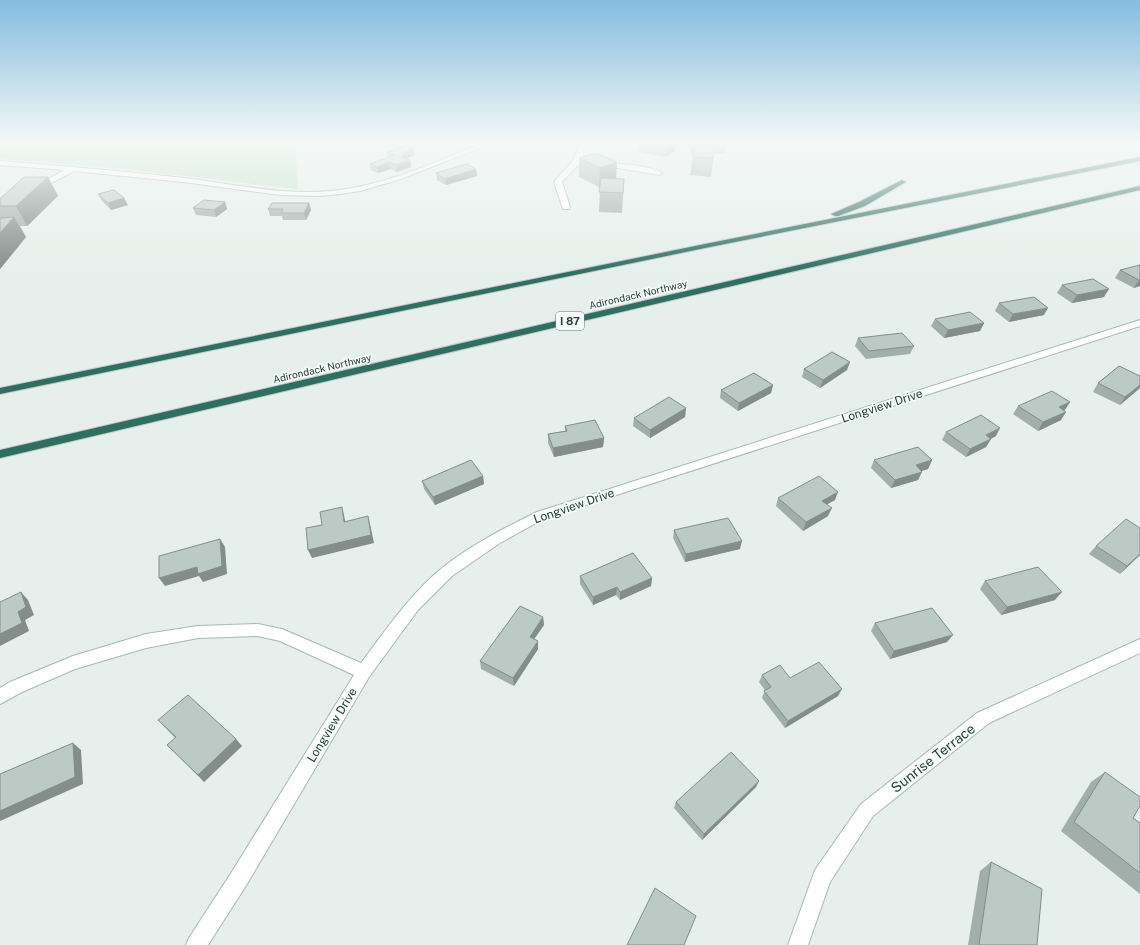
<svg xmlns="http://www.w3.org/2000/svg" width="1140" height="945" font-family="'Public Sans',sans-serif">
	<rect width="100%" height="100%" fill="#e6efeb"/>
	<!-- green -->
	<path fill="#bfe0c8" d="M 0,141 L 295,141 L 298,189 L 115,168 L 0,159 Z"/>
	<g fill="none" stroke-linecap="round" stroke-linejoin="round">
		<!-- minor casing -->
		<g stroke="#a8b8b2" stroke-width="2">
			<path id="minor" d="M 489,141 L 497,141 L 401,179 L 360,191 L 340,194 L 320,196 L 281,195 L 183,182 L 74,171 L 36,191 L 33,191 L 33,187 L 65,170 L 0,165 L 0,161 C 61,166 123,171 184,178 C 235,184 288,197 340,190 C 392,183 440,160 489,141 Z
				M 578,141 L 584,141 L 583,156 L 580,162 C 596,162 651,164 662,173 L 659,175 L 618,168 L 577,166 L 562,182 L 570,207 L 569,209 L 563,209 L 554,182 C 566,166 578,163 578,141 Z
				M 1140,320 L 1140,326 L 545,518 L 500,543 L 452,576 L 418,610 L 369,677 L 247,884 L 208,945 L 186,945 L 189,938 L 233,870 L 354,675 L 280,641 L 258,636 L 198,638 L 146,648 L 75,669 L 22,692 L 0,704 L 0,688 L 10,682 L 73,656 L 146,634 L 198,626 L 258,624 L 282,629 L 361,663 C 386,630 410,594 442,568 C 471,545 504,528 537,512 Z
				M 1140,639 L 1140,653 L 989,723 L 873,816 L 830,882 L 808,945 L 788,945 L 815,870 L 861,804 L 977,713 Z"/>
		</g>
		<!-- highway casing -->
		<g stroke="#c2cac8" stroke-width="2">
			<path id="highway" d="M 1140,157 L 1140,161 L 705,248 L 0,394 L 0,388 L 705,244 Z
				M 902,180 L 906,182 L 904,183 L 865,206 L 838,216 L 835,216 L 831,214 L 859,202 Z
				M 1140,186 L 1140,190 L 0,458 L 0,450 Z"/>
		</g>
		<!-- minor -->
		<use href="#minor" fill="#fff" fill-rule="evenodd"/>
		<!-- highway -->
		<use href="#highway" fill="#2f6f62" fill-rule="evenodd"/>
	</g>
	<!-- wall -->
	<path fill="#a1aea9" d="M 640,141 L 676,141 L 675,151 L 666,157 L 639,152 Z
		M 687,141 L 727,141 L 725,153 L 714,153 L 711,177 L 690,175 L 693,154 L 692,154 L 687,144 Z
		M 387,152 L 415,155 L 407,158 L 408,159 L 410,160 L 411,167 L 397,172 L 391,169 L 378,173 L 371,170 L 370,164 L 388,157 Z
		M 596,153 L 616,179 L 624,179 L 622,213 L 599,212 L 600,187 L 599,187 L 579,177 L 579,158 Z
		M 476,169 L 477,176 L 446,185 L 437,180 L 436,173 Z
		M 48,177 L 58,196 L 27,226 L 20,226 L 26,237 L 0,269 L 0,199 Z
		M 98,194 L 124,198 L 128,205 L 111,210 L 102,201 Z
		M 225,202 L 227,209 L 216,217 L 196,215 L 193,208 Z
		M 309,203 L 311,210 L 306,220 L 283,220 L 282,216 L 270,216 L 268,209 Z
		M 1140,265 L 1140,286 L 1134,288 L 1115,278 L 1120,270 Z
		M 1062,285 L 1104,297 L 1072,303 L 1057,293 Z
		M 999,303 L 1044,315 L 1009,322 L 995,311 Z
		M 935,319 L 984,323 L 980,331 L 944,338 L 931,326 Z
		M 858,338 L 914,346 L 910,354 L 866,359 L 855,346 Z
		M 804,369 L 847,370 L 820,388 L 802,377 Z
		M 1140,376 L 1140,388 L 1120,405 L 1093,392 L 1098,383 Z
		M 773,385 L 771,393 L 738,411 L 720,398 L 721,390 Z
		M 1018,406 L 1065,410 L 1064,410 L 1061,420 L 1038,431 L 1013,414 Z
		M 686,408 L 685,417 L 650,438 L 633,426 L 634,418 Z
		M 565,426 L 604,438 L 603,447 L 554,457 L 548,443 L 548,434 L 565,431 Z
		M 946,432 L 996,436 L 991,439 L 986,447 L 966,457 L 942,440 Z
		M 874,460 L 932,460 L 928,469 L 921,471 L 918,480 L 891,488 L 871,468 Z
		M 483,476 L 484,484 L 435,505 L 424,489 L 422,481 Z
		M 778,498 L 835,500 L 827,504 L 828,516 L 803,531 L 776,506 Z
		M 674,530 L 740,549 L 685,562 L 673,538 Z
		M 1096,546 L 1140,555 L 1120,574 L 1089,554 Z
		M 580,576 L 652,578 L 651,586 L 620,600 L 616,595 L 593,605 L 580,584 Z
		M 985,581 L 1055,600 L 1001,615 L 980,589 Z
		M 543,617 L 544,625 L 534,639 L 538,649 L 514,686 L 481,669 L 480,661 Z
		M 875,623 L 947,642 L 890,659 L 871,631 Z
		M 762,675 L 790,678 L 838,696 L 785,728 L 762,698 L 765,690 L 759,682 Z
		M 158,720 L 242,746 L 204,782 L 167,745 L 175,738 Z
		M 1105,772 L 1133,818 L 1140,823 L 1140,894 L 1061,831 L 1091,782 Z
		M 756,787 L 702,840 L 674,808 L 676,802 Z
		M 991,862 L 1037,945 L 968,945 L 980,871 Z"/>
	<!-- shaded-wall -->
	<path fill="#838d89" d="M 668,141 L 676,141 L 675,151 L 666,157 Z
		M 414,148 L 415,155 L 407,158 L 408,161 L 401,156 L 403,153 Z
		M 410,160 L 411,167 L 397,172 L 396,165 Z
		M 389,162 L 391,169 L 378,173 L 377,167 Z
		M 617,162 L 616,181 L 599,187 L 600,168 Z
		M 476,169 L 477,176 L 446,185 L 445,179 Z
		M 48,177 L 58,196 L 27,226 L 16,206 Z
		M 124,198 L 128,205 L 111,210 L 108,203 Z
		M 225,202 L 227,209 L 216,217 L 214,210 Z
		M 309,203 L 311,210 L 306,220 L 304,213 Z
		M 14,217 L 26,237 L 0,269 L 0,233 Z
		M 1139,280 L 1140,280 L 1140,286 L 1134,288 Z
		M 1109,289 L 1104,297 L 1072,303 L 1077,295 Z
		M 1048,308 L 1044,315 L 1009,322 L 1013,314 Z
		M 984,323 L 980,331 L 944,338 L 948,330 Z
		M 850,362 L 847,370 L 820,388 L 823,380 Z
		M 773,385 L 771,393 L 738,411 L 739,403 Z
		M 1140,385 L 1140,388 L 1120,405 L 1125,397 Z
		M 1070,402 L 1065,410 L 1054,415 L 1059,407 Z
		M 686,408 L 685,417 L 650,438 L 650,430 Z
		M 1066,412 L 1061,420 L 1038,431 L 1043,422 Z
		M 1000,428 L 996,436 L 981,444 L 986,435 Z
		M 604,438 L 603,447 L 554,457 L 553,448 Z
		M 991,439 L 986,447 L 966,457 L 970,449 Z
		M 932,460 L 928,469 L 912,474 L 916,465 Z
		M 922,472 L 918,480 L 891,488 L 895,480 Z
		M 483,476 L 484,484 L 435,505 L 433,497 Z
		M 838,492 L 835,500 L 819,509 L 822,501 Z
		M 342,507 L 344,515 L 347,530 L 344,522 Z
		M 832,508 L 828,516 L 803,531 L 806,522 Z
		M 368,516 L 370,524 L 374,543 L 312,558 L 308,550 Z
		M 220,539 L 225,547 L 227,574 L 203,582 L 199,576 L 165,586 L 159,578 L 197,567 Z
		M 742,541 L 740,549 L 685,562 L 686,554 Z
		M 1140,554 L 1140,555 L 1120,574 L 1127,566 Z
		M 652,578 L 651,586 L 620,600 L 620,592 Z
		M 617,587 L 616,595 L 593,605 L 593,597 Z
		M 21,592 L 28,600 L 34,615 L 25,620 L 29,631 L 0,646 L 0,634 L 18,612 Z
		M 1062,592 L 1055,600 L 1001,615 L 1007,607 Z
		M 543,617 L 544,625 L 530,645 L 530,637 Z
		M 953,635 L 947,642 L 890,659 L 894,651 Z
		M 538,641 L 538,649 L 514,686 L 513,678 Z
		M 842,689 L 838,696 L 785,728 L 788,721 Z
		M 236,739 L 242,746 L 204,782 L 198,775 Z
		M 73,743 L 81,750 L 83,784 L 0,821 L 0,811 Z
		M 759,781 L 756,787 L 702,840 L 704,834 Z"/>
	<!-- building -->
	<path fill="#bbcac4" stroke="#838d89" d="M 406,145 L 414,148 L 403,153 L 407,154 L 401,156 L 410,160 L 396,165 L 389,162 L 377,167 L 370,164 L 394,155 L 387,152 Z
		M 695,145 L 715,147 L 713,158 L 693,157 Z
		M 596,153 L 617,162 L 600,168 L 579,158 Z
		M 467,164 L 476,169 L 445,179 L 436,173 Z
		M 24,177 L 48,177 L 16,206 L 0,206 L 0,199 Z
		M 601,178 L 624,179 L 623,193 L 599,192 Z
		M 114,190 L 124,198 L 108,203 L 98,194 Z
		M 204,200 L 225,202 L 214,210 L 193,208 Z
		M 272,203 L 309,203 L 304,213 L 281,213 L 283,209 L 268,209 Z
		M 14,217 L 0,233 L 0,218 Z
		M 1140,265 L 1140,280 L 1139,280 L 1120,270 Z
		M 1093,279 L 1109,289 L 1077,295 L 1062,285 Z
		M 1034,297 L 1048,308 L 1013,314 L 999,303 Z
		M 970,312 L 984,323 L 948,330 L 935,319 Z
		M 902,333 L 914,346 L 869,351 L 858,338 Z
		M 832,352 L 850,362 L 823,380 L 804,369 Z
		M 1119,366 L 1140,376 L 1140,385 L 1125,397 L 1098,383 Z
		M 754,373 L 773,385 L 739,403 L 721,390 Z
		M 1052,391 L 1070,402 L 1059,407 L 1066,412 L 1043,422 L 1018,406 Z
		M 669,397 L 686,408 L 650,430 L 634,418 Z
		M 981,415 L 1000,428 L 986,435 L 991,439 L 970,449 L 946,432 Z
		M 595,420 L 604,438 L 553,448 L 548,434 L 567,431 L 565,426 Z
		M 918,447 L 932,460 L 916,465 L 922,472 L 895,480 L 874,460 Z
		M 471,460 L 483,476 L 433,497 L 422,481 Z
		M 819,476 L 838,492 L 822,501 L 832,508 L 806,522 L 778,498 Z
		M 342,507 L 344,522 L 368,516 L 371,535 L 308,550 L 306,528 L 322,525 L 320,512 Z
		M 728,518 L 742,541 L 686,554 L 674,530 Z
		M 1126,519 L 1140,528 L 1140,554 L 1127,566 L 1096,546 Z
		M 220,539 L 222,566 L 198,574 L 197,567 L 159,578 L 159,556 Z
		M 633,553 L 652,578 L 620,592 L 617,587 L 593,597 L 580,576 Z
		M 1038,567 L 1062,592 L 1007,607 L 985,581 Z
		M 21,592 L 26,607 L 18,612 L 22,623 L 0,634 L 0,602 Z
		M 520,606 L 543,617 L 530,637 L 538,641 L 513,678 L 480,661 Z
		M 932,608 L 953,635 L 894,651 L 875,623 Z
		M 819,662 L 842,689 L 788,721 L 764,691 L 771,687 L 762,675 L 780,665 L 790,678 Z
		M 188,695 L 236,739 L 198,775 L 167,745 L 176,737 L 158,720 Z
		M 73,743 L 75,777 L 0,811 L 0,774 Z
		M 731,752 L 759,781 L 704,834 L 676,802 Z
		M 1105,772 L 1140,797 L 1140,806 L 1133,818 L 1140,823 L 1140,873 L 1074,822 Z
		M 991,862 L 1042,889 L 1037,945 L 979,945 Z
		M 655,888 L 696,916 L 684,945 L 627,945 Z"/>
	<!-- sky -->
	<linearGradient id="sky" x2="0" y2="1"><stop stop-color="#84bce0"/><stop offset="0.52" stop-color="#f4f8f6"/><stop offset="1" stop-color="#f4f8f6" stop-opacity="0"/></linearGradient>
	<rect width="1140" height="273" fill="url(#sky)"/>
	<g text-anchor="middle" stroke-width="3.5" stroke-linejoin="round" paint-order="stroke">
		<!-- far-street labels -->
		<g font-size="10" fill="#24423a" stroke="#f7fbf9">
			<text transform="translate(638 294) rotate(-13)" y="4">Adirondack Northway</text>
			<text transform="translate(322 368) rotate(-13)" y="4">Adirondack Northway</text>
		</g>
		<!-- shield labels -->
		<rect fill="#f7fbf9" stroke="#637a73" stroke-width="1" x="556" y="312" width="28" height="18" rx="3"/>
		<g font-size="11" font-weight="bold" fill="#24423a">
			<text x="570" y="325">I 87</text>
		</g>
		<!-- street labels -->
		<g font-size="12" fill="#24423a" stroke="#f7fbf9">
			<text transform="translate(882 406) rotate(-18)" y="4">Longview Drive</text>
			<text transform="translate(574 506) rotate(-19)" y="4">Longview Drive</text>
			<text transform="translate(332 725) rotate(-59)" y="4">Longview Drive</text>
		</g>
		<!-- near-street labels -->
		<g font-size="14" fill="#24423a" stroke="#f7fbf9">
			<text transform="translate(933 758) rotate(-38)" y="5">Sunrise Terrace</text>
		</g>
	</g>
</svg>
